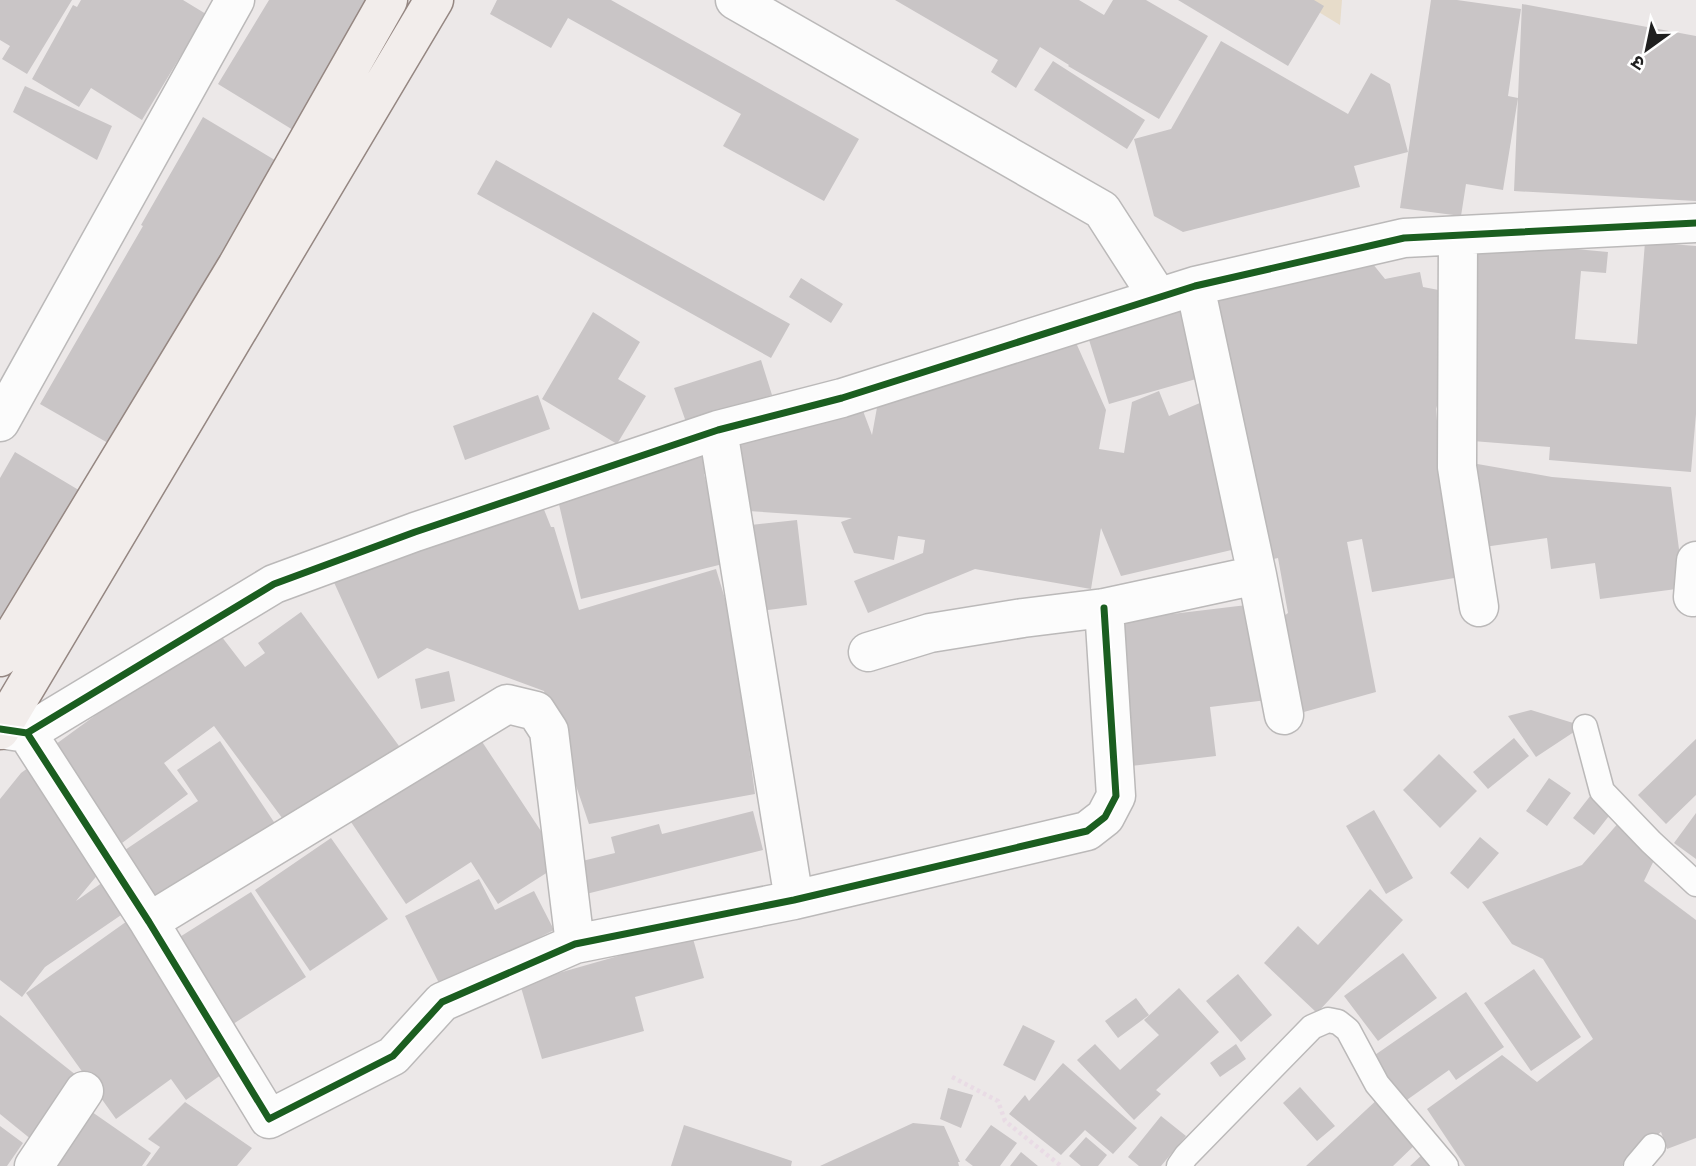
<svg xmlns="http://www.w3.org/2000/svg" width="1696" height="1166" font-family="'Open Sans','Noto Sans Devanagari',sans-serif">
	<rect width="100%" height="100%" fill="#ece8e8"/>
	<!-- grass -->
	<path fill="#e7dcca" d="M 1299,0 L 1342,0 L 1340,25 Z"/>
	<!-- building -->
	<path fill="#c9c5c6" d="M 0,0 L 72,0 L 27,74 L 2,59 L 10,46 L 0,40 Z
		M 81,0 L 183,0 L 206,14 L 142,120 L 91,88 L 79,107 L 32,79 L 73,5 L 77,7 Z
		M 269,0 L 372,0 L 293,130 L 218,84 Z
		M 497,0 L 611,0 L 859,139 L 824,201 L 723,146 L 741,114 L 568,18 L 551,48 L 490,14 Z
		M 895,0 L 1079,0 L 1104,15 L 1113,0 L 1146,0 L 1208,36 L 1159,119 L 1068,66 L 1069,65 L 1040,47 L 1016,88 L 991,72 L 998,60 Z
		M 1178,0 L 1314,0 L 1324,6 L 1288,66 Z
		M 1431,0 L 1457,0 L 1521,9 L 1508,96 L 1518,98 L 1503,190 L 1466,184 L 1461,216 L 1400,208 Z
		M 1522,4 L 1696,36 L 1696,201 L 1514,191 Z
		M 1221,41 L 1348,114 L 1371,73 L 1390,84 L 1408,152 L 1354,166 L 1360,187 L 1183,232 L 1154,216 L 1134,139 L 1171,129 Z
		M 1053,61 L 1145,120 L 1127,149 L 1034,90 Z
		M 25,86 L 112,126 L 97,160 L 13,112 Z
		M 203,117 L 278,162 L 115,447 L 40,404 L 143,226 L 141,225 Z
		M 496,160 L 790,324 L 771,358 L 477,194 Z
		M 1476,240 L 1608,252 L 1606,273 L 1581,271 L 1575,339 L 1637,344 L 1645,242 L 1696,246 L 1696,414 L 1691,472 L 1549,460 L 1550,447 L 1460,440 Z
		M 1368,258 L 1385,279 L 1420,272 L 1423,287 L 1449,292 L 1443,387 L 1436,409 L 1442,481 L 1466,576 L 1372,592 L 1362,539 L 1347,542 L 1376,692 L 1293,715 L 1272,625 L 1288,613 L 1278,558 L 1264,561 L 1210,292 Z
		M 801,278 L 843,304 L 831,323 L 789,297 Z
		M 1188,297 L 1203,377 L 1109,404 L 1085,327 Z
		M 593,312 L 640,342 L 618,379 L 646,396 L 617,444 L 542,399 Z
		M 1073,336 L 1106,410 L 1099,449 L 1124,453 L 1132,402 L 1159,391 L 1169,416 L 1207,400 L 1240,548 L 1121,576 L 1101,528 L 1091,589 L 975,569 L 868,613 L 854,581 L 923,553 L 925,540 L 898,536 L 894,560 L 854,553 L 841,522 L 852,518 L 748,511 L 728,435 L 859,400 L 872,435 L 880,391 Z
		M 761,360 L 772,395 L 686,422 L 674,388 Z
		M 538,395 L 550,429 L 465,460 L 453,426 Z
		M 709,451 L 716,471 L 704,474 L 727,563 L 581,599 L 558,500 Z
		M 15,452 L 82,492 L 0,631 L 0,478 Z
		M 1466,462 L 1552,477 L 1671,487 L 1684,588 L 1600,599 L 1595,563 L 1551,569 L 1547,538 L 1477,548 Z
		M 541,502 L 551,527 L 554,527 L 579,610 L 716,569 L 732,622 L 755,794 L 589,824 L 544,691 L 427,648 L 378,679 L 332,578 Z
		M 797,520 L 807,605 L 753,612 L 742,526 Z
		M 1255,604 L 1267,700 L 1210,707 L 1216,756 L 1131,766 L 1114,621 Z
		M 301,612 L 399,746 L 288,826 L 214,726 L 164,763 L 188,794 L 122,843 L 52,747 L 215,628 L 245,667 L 265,653 L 258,643 Z
		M 449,671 L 455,701 L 421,709 L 415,679 Z
		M 1531,710 L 1583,726 L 1536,757 L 1508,716 Z
		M 477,734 L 562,863 L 498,904 L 471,862 L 406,904 L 349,819 Z
		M 1514,738 L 1529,756 L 1488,789 L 1473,772 Z
		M 1696,739 L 1696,795 L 1666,824 L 1638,795 Z
		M 220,741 L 278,828 L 159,907 L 122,852 L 198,801 L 177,770 Z
		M 1439,754 L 1477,791 L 1440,828 L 1403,790 Z
		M 32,765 L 104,867 L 76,901 L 106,880 L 127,911 L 45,967 L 22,997 L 0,980 L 0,799 L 21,773 Z
		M 1549,778 L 1571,793 L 1547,826 L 1526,811 Z
		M 1591,795 L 1612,812 L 1594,835 L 1573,818 Z
		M 1374,810 L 1413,878 L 1386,894 L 1346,826 Z
		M 753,811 L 763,850 L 582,895 L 574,863 L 615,853 L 611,837 L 659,824 L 662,834 Z
		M 1696,813 L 1696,859 L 1674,843 Z
		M 1620,821 L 1657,854 L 1644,881 L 1696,920 L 1696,1138 L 1667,1149 L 1661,1132 L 1634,1152 L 1622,1166 L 1465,1166 L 1427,1109 L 1502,1055 L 1537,1082 L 1593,1039 L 1543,959 L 1512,944 L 1482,902 L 1582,865 Z
		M 1480,837 L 1499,853 L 1468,889 L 1450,873 Z
		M 331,838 L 388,919 L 310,971 L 255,890 Z
		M 479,879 L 495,910 L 534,891 L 554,930 L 441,987 L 405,916 Z
		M 1370,889 L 1403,920 L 1317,1013 L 1264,963 L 1298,926 L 1318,945 Z
		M 251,892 L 306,977 L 230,1026 L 175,940 Z
		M 130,919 L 232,1067 L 186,1100 L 171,1079 L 116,1119 L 26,993 Z
		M 692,935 L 704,978 L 635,997 L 644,1031 L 542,1059 L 520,984 Z
		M 1403,953 L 1437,998 L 1378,1041 L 1344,996 Z
		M 1534,969 L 1581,1037 L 1531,1071 L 1484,1003 Z
		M 1238,974 L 1272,1015 L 1241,1042 L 1206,1001 Z
		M 1179,988 L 1219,1032 L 1156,1090 L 1161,1094 L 1134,1120 L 1077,1060 L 1095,1044 L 1120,1070 L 1159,1035 L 1144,1020 Z
		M 1466,992 L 1504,1047 L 1456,1080 L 1449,1070 L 1404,1102 L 1372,1057 Z
		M 1136,998 L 1149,1015 L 1118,1038 L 1105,1021 Z
		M 0,1015 L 81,1079 L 32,1140 L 0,1114 Z
		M 1023,1025 L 1055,1041 L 1035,1081 L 1003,1065 Z
		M 1236,1044 L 1246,1059 L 1220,1077 L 1210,1063 Z
		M 1063,1063 L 1137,1128 L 1113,1154 L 1085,1130 L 1061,1155 L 1009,1114 L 1025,1095 L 1029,1101 Z
		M 1300,1087 L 1335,1126 L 1317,1141 L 1283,1103 Z
		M 948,1088 L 973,1095 L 961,1128 L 940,1119 Z
		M 1381,1096 L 1422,1138 L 1393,1166 L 1306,1166 Z
		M 185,1102 L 252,1148 L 237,1166 L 146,1166 L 160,1147 L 148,1139 Z
		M 82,1105 L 151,1153 L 142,1166 L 41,1166 Z
		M 1161,1116 L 1186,1136 L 1161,1166 L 1139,1166 L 1128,1157 Z
		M 913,1123 L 944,1126 L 960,1162 L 958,1162 L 959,1166 L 820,1166 Z
		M 684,1125 L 792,1161 L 791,1166 L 671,1166 Z
		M 991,1125 L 1017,1143 L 1000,1166 L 973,1166 L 965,1160 Z
		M 0,1126 L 23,1143 L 7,1166 L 0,1166 Z
		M 1086,1137 L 1107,1155 L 1098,1166 L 1081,1166 L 1069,1156 Z
		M 1021,1152 L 1038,1166 L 1010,1166 Z
		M 1425,1152 L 1436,1166 L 1410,1166 Z"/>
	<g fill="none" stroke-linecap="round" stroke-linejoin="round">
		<!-- lane casing -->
		<g stroke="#bbb9b9" stroke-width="27">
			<path id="lane" d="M 1585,727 L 1602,791 L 1651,842 L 1696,884
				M 1179,1166 L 1186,1156 L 1312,1027 L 1328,1020 L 1338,1022 L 1348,1030 L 1377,1084 L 1446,1166
				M 1636,1166 L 1653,1146"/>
		</g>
		<!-- street casing -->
		<g stroke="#bbb9b9" stroke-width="41">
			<path id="street" d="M 735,0 L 1102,210 L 1158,297
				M 1458,236 L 1457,467 L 1479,607
				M 1195,286 L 1257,575 L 1284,715
				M 0,422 L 235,0
				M 718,430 L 794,900
				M 1693,597 L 1696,561
				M 868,652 L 930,633 L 1023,618 L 1104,608 L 1257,575
				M 0,729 L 27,733 L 274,584 L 415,532 L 718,430 L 842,398 L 1195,286 L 1404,238 L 1696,223
				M 27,733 L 149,922 L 269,1119 L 393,1056 L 442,1002 L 575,944 L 794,900 L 1087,831 L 1105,817 L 1116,796 L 1104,608
				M 149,922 L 507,704 L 536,711 L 549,731 L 575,944
				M 34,1166 L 84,1091"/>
		</g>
		<!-- secondary casing -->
		<g stroke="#958782" stroke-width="41">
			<path id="secondary" d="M 0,657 L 237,266 L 388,0
				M 0,730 L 434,0"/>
		</g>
		<!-- path -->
		<path stroke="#e9dbe5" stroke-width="4.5" stroke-dasharray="3.5 3.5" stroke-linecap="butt" d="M 952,1077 L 998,1101 L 1005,1121 L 1061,1166"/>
		<!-- lane -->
		<use href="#lane" stroke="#fcfcfc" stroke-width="24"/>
		<!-- street -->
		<use href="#street" stroke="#fcfcfc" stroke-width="38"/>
		<!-- secondary -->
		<use href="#secondary" stroke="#f2edeb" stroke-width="38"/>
		<!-- cycleway casing -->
		<g stroke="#fff" stroke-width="11">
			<path id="cycleway" d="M 0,729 L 27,733 L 274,584 L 415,532 L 718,430 L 842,398 L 1195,286 L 1404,238 L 1696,223
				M 27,733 L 149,922 L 269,1119 L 393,1056 L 442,1002 L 575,944 L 794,900 L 1087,831 L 1105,817 L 1116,796 L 1104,608"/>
		</g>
		<!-- cycleway -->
		<use href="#cycleway" stroke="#1b5e20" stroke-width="7"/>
	</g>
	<!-- north arrow -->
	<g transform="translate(1647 49) rotate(213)" stroke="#ffffff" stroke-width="5" paint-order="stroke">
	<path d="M0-5L12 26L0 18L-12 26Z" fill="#1f1f1f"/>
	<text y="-10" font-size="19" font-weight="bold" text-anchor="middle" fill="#1f1f1f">उ</text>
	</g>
</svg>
